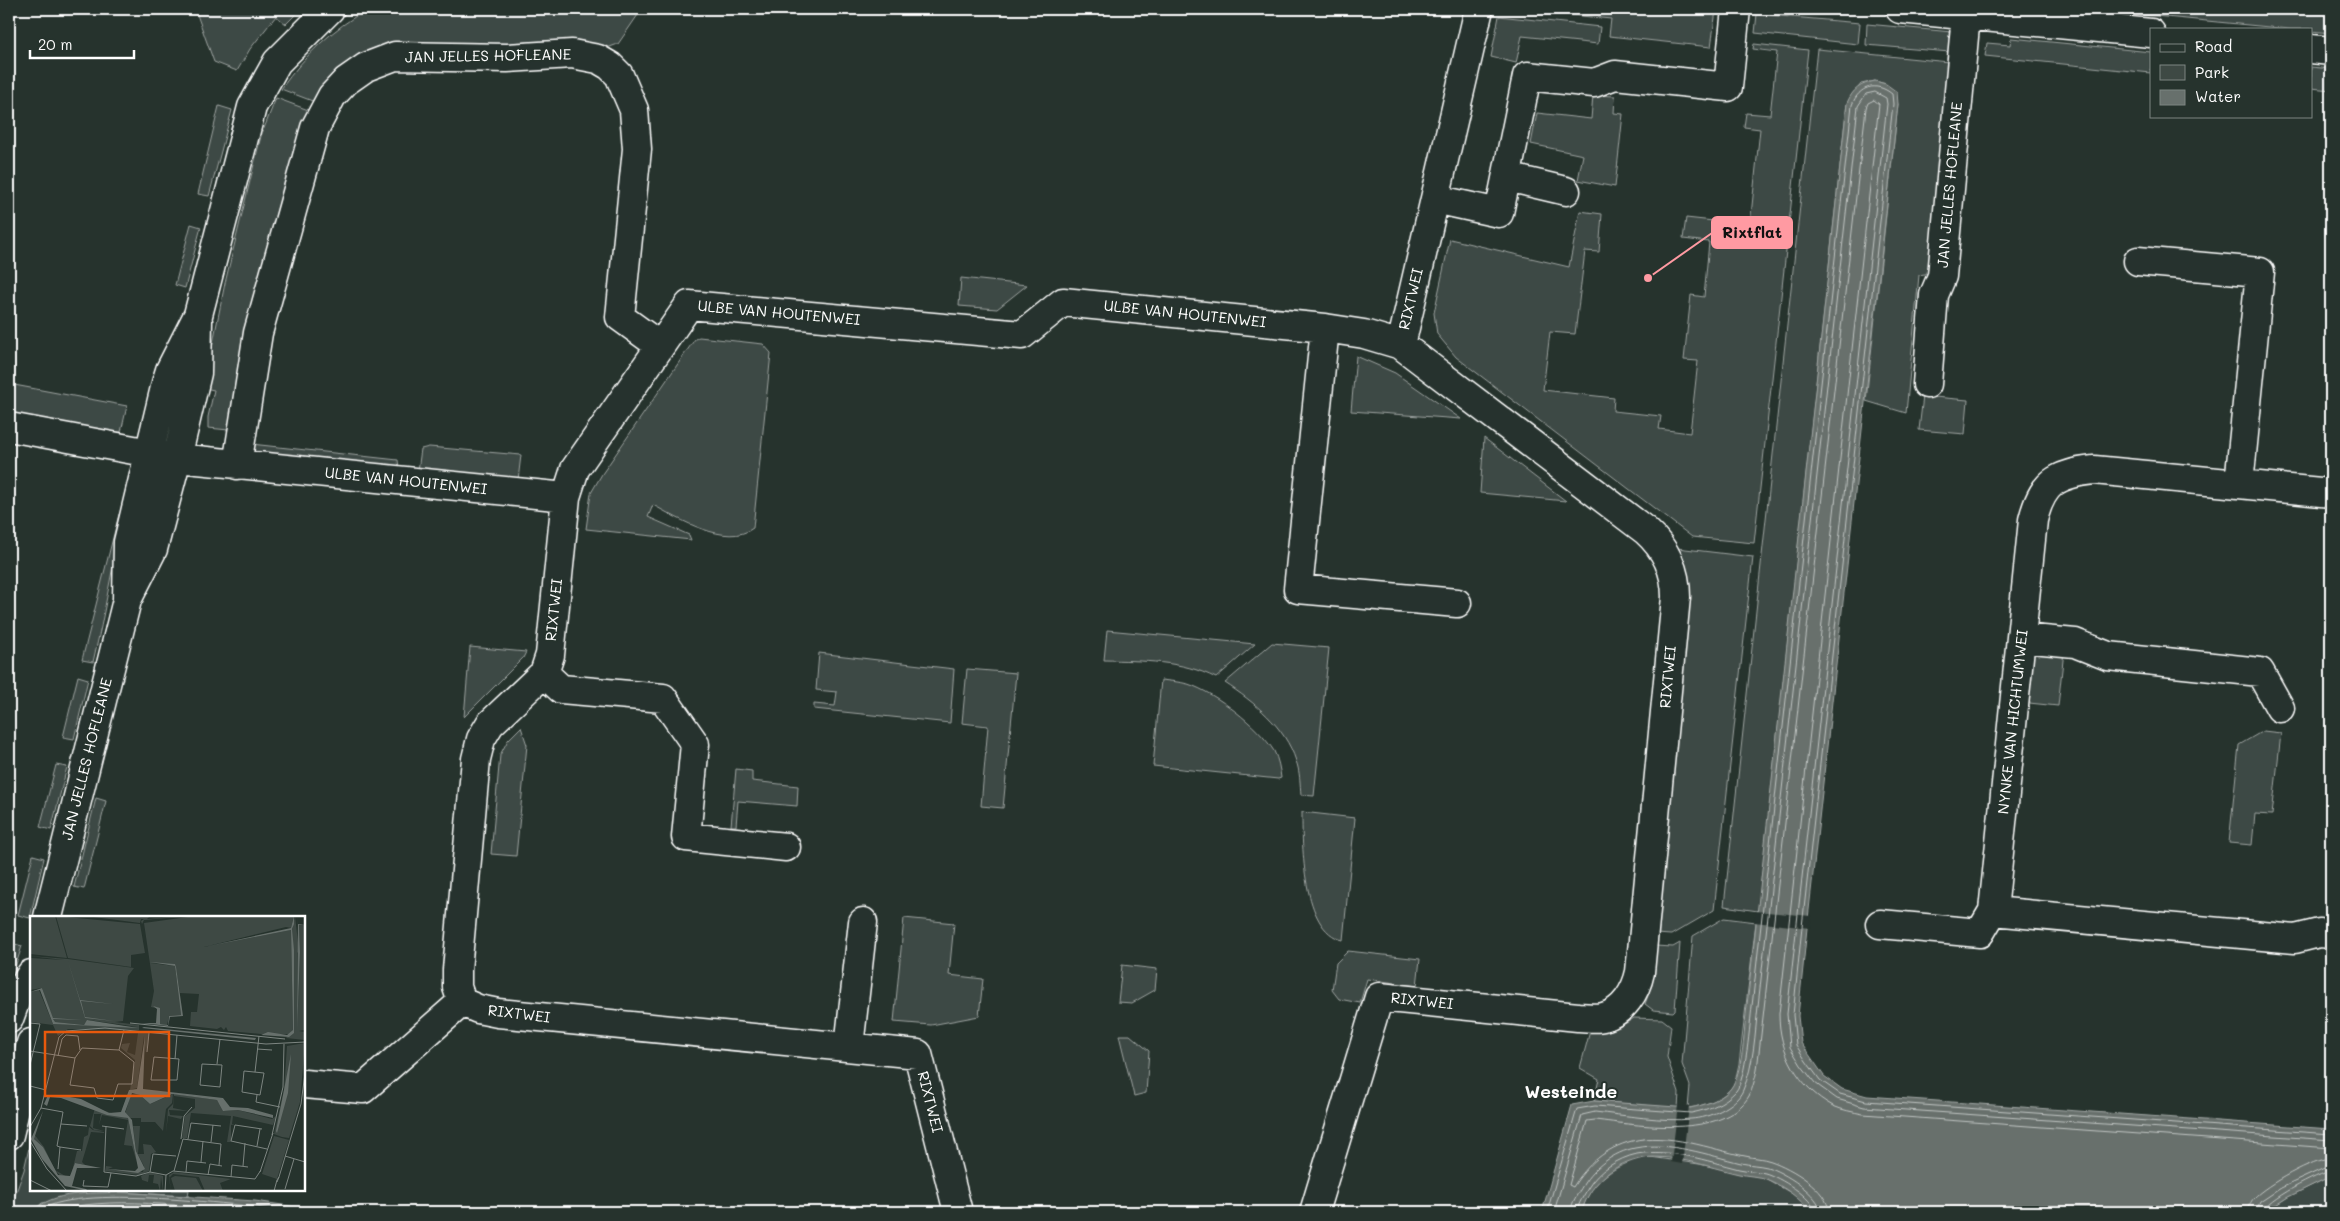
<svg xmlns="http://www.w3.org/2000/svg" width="2340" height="1221" font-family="Mali,sans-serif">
	<rect width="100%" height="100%" fill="#26332d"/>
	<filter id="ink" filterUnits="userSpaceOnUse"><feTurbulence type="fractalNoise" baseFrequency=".02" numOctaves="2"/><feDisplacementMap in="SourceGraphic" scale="10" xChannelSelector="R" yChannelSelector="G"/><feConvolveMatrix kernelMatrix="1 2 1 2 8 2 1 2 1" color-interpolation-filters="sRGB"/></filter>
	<g filter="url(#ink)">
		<!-- green -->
		<path fill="#3e4944" stroke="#9ea4a2" d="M 195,9 L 301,9 L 286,24 L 276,16 L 250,49 L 237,71 L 214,62 Z
			M 368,9 L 642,9 L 618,44 L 607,48 L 587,43 L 508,47 L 393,45 L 315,102 L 281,89 C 305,55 332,29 368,9 Z
			M 1512,9 L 1708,9 L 1716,10 L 1711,47 L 1609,36 L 1611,19 Z
			M 2082,9 L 2331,9 L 2331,33 L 2311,31 L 2311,29 L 2290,29 Z
			M 1757,14 L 1860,23 L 1858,44 L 1755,33 Z
			M 1499,16 L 1600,27 L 1598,44 L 1522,36 L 1516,63 L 1491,57 Z
			M 1867,24 L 1952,32 L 1950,52 L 1866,45 Z
			M 2011,38 L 2151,52 L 2151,73 L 1985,56 L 1987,43 L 2010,45 Z
			M 1754,44 L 1808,50 L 1754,543 L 1692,537 L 1456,357 L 1437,334 L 1434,313 L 1450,239 L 1569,267 L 1580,211 L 1602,214 L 1599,252 L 1585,251 L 1575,334 L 1550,332 L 1543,390 L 1614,398 L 1613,411 L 1661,416 L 1659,429 L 1690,433 L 1698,361 L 1684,360 L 1691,295 L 1704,297 L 1709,242 L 1683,239 L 1686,218 L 1750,225 L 1760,129 L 1744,127 L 1746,113 L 1770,115 L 1777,52 L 1753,49 Z
			M 1817,49 L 1949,62 L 1930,273 L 1919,275 L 1906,413 L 1866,401 L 1898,104 L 1886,84 L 1875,81 L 1861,84 L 1847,103 L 1758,911 L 1724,906 Z
			M 2311,67 L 2331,69 L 2331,90 L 2311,88 Z
			M 1593,95 L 1615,96 L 1614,113 L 1623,114 L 1615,187 L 1578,180 L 1583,155 L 1531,144 L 1537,113 L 1591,119 Z
			M 276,98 L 311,111 L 229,430 L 208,428 L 208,417 L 214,390 L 204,388 L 225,283 L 261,136 Z
			M 219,106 L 232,110 L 209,196 L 198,194 Z
			M 191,224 L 201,227 L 185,288 L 175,285 Z
			M 961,278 L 1027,285 L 997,309 L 959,306 Z
			M 699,337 L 763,344 L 771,353 L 753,528 C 727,548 679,519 653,505 L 648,517 L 689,535 L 691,540 L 586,529 L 591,493 L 602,474 L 695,339 Z
			M 1356,356 L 1395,373 L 1461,419 L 1351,411 Z
			M 9,384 L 127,406 L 121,432 L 108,432 L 9,413 Z
			M 1923,396 L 1968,400 L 1965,434 L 1919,430 Z
			M 1484,438 L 1566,501 L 1480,493 Z
			M 251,444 L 398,460 L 399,469 L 252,453 Z
			M 429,447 L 521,455 L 518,480 L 418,471 L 421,449 Z
			M 119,514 L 124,515 C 112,564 105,614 93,662 L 82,660 Z
			M 1677,548 L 1753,557 L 1714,910 L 1671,935 L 1656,934 L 1689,584 L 1687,572 Z
			M 1107,630 L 1255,644 L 1216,678 C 1181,660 1143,661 1104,660 Z
			M 1272,643 L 1329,648 L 1314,796 L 1301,795 C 1300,784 1300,771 1296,761 C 1285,726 1254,702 1225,683 Z
			M 470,647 L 526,652 L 523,658 L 464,717 Z
			M 2034,648 L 2064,651 L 2058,706 L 2029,703 Z
			M 819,653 L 954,669 L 950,723 L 814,709 L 814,704 L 835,706 L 837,692 L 816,690 Z
			M 967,669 L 1016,673 L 1003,808 L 981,806 L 988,726 L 962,723 Z
			M 78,676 L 88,679 L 74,739 L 63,737 Z
			M 1161,680 C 1170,681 1180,682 1188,684 C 1216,693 1258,726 1274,751 C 1278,759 1280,769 1281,778 L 1278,779 L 1153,766 Z
			M 521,727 L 527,745 L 516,856 L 491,854 L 500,755 L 508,740 Z
			M 2263,731 L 2281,733 L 2272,815 L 2255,814 L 2252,845 L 2229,843 L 2239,745 Z
			M 56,765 L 67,767 L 51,830 L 40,827 Z
			M 736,769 L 752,771 L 752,781 L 798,786 L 797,806 L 738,801 L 736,826 L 731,826 Z
			M 96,798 L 106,801 L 84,889 L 74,887 Z
			M 1302,812 L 1355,818 L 1343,940 C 1302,931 1302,845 1302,812 Z
			M 33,855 L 44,858 L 30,918 L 18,915 Z
			M 904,918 L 954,923 L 949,975 L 983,979 L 979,1016 L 931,1025 L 894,1022 Z
			M 1724,918 L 1756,922 L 1739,1064 C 1737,1071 1736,1082 1732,1087 C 1722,1100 1703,1106 1688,1108 L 1690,1086 L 1682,1064 L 1693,936 Z
			M 11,943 L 22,946 L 9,986 Z
			M 1680,943 L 1675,1010 L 1673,1012 L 1653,1010 L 1645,1004 L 1649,993 L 1655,946 L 1673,947 Z
			M 1348,951 L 1420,959 L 1417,986 L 1367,979 L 1360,1003 L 1339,999 L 1332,990 L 1336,963 Z
			M 1122,965 L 1157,969 L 1155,990 L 1132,1003 L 1118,1002 Z
			M 1634,1018 L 1662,1019 L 1671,1026 L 1667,1057 L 1679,1093 L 1678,1108 L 1594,1101 L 1599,1079 L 1580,1068 L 1590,1031 C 1608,1031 1620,1028 1634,1018 Z
			M 1119,1035 L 1130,1035 L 1149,1051 L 1146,1093 L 1134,1096 Z
			M 31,1139 L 31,1190 L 189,1190 L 188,1196 L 119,1192 L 42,1203 L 32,1212 L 9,1212 L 24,1170 Z
			M 1650,1157 L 1699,1164 L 1765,1178 L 1798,1197 L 1811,1212 L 1582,1212 C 1588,1181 1620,1161 1650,1157 Z
			M 2331,1176 L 2331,1212 L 2265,1212 L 2288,1197 Z"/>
		<!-- water -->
		<path fill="#67706c" stroke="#a4a9a7" d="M 1875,81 L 1886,84 L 1897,92 L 1898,104 L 1807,928 L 1798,1016 L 1801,1043 L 1824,1076 L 1842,1089 L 1867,1096 L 2331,1129 L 2331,1176 L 2288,1197 L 2265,1212 L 1811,1212 C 1799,1198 1784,1186 1766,1179 C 1758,1176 1748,1176 1739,1174 C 1708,1167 1669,1152 1637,1159 C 1613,1164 1587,1187 1582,1212 L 1542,1212 L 1572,1105 L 1594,1101 L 1690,1108 C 1704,1105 1726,1099 1733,1085 C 1744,1065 1744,1028 1747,1005 L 1847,103 C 1853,89 1860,84 1875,81 Z
			M 119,1192 L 255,1201 L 330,1212 L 32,1212 C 54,1190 90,1194 119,1192 Z"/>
		<!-- pier -->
		<path fill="#26332d" d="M 1755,911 L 1811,916 L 1810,928 L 1754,922 Z
			M 1678,1105 L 1689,1106 L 1682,1164 L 1671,1162 Z"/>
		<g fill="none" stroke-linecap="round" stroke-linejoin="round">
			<!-- shore -->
			<path stroke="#c2c6c4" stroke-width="1" d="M 39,1212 C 70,1182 249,1206 295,1212
				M 49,1212 C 110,1194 187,1207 250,1212
				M 1547,1212 L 1577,1109 L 1595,1106 L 1691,1113 C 1707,1110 1724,1104 1736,1091 C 1746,1079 1750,1023 1752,1006 L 1852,105 C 1859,86 1876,81 1892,94 L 1893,104 L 1802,927 L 1793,1015 L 1796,1045 L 1806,1061 L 1820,1080 L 1840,1094 L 1866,1101 L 2331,1134
				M 1554,1212 L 1582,1115 L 1595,1112 C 1621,1115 1666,1122 1691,1119 C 1708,1118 1736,1107 1743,1090 C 1754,1065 1755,1033 1758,1006 L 1858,106 L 1866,94 L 1875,92 L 1886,98 L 1887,104 L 1787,1014 L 1790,1047 L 1801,1065 L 1815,1083 L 1837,1099 L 1864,1107 L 2331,1140
				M 1571,1212 C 1571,1202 1578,1194 1583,1185 C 1594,1167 1614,1152 1635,1148 C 1669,1141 1708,1155 1741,1163 C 1750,1165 1759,1165 1767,1167 C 1783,1172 1820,1194 1821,1212
				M 1577,1212 C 1578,1203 1584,1196 1588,1188 C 1598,1171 1618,1158 1637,1154 C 1670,1148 1707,1161 1739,1169 C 1748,1171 1757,1171 1765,1173 C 1779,1177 1813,1197 1815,1212
				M 1829,1212 C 1828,1189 1791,1168 1771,1161 C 1763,1158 1753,1158 1745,1156 C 1710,1149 1668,1132 1632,1141 C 1605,1148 1587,1165 1573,1187 L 1569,1185 L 1587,1121 L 1595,1120 C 1637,1125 1723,1140 1749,1096 C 1753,1088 1755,1078 1757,1070 L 1866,108 L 1868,103 L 1874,100 L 1879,104 L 1779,1014 C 1779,1052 1798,1087 1833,1106 C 1842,1110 1853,1112 1863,1114 L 2331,1148
				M 2249,1212 C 2249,1207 2250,1202 2254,1198 C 2266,1185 2314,1158 2331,1158
				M 2256,1212 L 2260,1202 L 2281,1188 L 2331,1165
				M 2263,1212 C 2264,1201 2319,1173 2331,1171"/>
			<!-- minor casing -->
			<g stroke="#fff" stroke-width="31">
				<path id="minor" d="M 1900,9 L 2151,33
					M 2311,49 L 2331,51
					M 1507,177 L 1566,191
					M 1435,199 L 1499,213 L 1527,76 L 1594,83 L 1615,75 L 1728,87 L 1736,9
					M 2138,261 L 2260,272 L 2239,484
					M 1325,328 L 1298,589 L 1457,603
					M 1401,345 L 1479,9
					M 1927,384 L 1934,295 L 1942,276 L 1966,15
					M 9,427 L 177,458 L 566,497 L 575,469 L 689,305 L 1022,335 L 1063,302 L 1325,328 L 1364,334 L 1401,345 L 1646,531 C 1666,549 1676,571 1676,597 L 1640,972 C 1636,991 1624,1012 1603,1017 C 1596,1019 1586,1017 1578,1017 L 1379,997 L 1314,1212
					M 237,465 L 258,333 L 315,128 L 332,96 L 346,81 L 366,67 L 395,56 L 507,58 L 572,54 L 598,59 L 610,66 L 619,75 L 634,110 L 637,149 L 620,317 L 660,346
					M 2331,493 L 2094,470 C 2056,474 2042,483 2033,520 L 1993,911 L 2295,939 L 2319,933 L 2331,934
					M 566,497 L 550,655 L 544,673 L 490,724 L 481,739 L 476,759 L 457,970 L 457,987 L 462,1002 L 478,1009 L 498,1013 L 918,1054 L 958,1212
					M 127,600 L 128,542 L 166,383 L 170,370 L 198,315 L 252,107 L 277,62 L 330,9
					M 2022,638 L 2075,643 L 2108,656 L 2260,672 L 2280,708
					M 544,673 L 561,689 L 663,698 L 695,744 L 686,837 L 786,847
					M 48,917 L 127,600 L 153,549 L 177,458 L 197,373 L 198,321
					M 1880,924 L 1980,933 L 1993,911
					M 9,1019 L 17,997 L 31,974
					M 849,1047 L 863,922
					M 304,1084 L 363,1089 L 462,1002
					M 9,1135 L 31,1043"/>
			</g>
			<!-- minor -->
			<use href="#minor" stroke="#26332d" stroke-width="28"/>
		</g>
	</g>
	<g text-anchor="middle" stroke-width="4" stroke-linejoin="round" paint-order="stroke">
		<!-- street labels -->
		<g font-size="15" fill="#fff" stroke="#26332d">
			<text transform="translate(488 56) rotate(-1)" y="5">JAN JELLES HOFLEANE</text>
			<text transform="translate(1950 185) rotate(-85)" y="5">JAN JELLES HOFLEANE</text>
			<text transform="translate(1411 299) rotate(-77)" y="5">RIXTWEI</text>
			<text transform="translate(779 313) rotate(5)" y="5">ULBE VAN HOUTENWEI</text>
			<text transform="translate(1185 314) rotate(6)" y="5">ULBE VAN HOUTENWEI</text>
			<text transform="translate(406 481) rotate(6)" y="5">ULBE VAN HOUTENWEI</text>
			<text transform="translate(554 610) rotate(-84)" y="5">RIXTWEI</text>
			<text transform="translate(1668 677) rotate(-85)" y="5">RIXTWEI</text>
			<text transform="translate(2013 722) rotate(-84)" y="5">NYNKE VAN HICHTUMWEI</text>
			<text transform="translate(87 759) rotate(-76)" y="5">JAN JELLES HOFLEANE</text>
			<text transform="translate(1422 1001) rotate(6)" y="5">RIXTWEI</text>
			<text transform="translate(519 1014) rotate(7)" y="5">RIXTWEI</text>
			<text transform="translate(930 1102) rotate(76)" y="5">RIXTWEI</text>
		</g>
		<!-- quarter labels -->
		<g font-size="18" font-weight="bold" fill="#fff" stroke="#26332d">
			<text x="1571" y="1098">Westeinde</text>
		</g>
	</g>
	<!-- overview -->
	<g transform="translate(30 916)">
		<rect width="275" height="275" fill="#26332d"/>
		<path d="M 0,0 L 25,0 L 37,42 L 0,38 ZM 26,0 L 110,8 L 115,37 L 101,39 L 101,51 L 38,42 ZM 56,0 L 120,0 L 117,3 L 159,0 L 114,4 L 112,8 L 111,5 L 114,3 L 111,3 L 110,7 ZM 165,0 L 264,0 L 261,12 L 256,11 L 174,31 L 261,14 L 263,114 L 259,118 L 231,118 L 198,115 L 196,111 L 194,114 L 191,111 L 187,113 L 160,110 L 161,96 L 167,96 L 169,78 L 150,77 L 145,48 L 120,47 L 145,50 L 151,99 L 139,100 L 137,109 L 129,108 L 130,93 L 121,91 L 124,75 L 114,7 ZM 265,0 L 269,35 L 267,37 L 267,117 L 270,36 L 269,9 L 275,9 L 275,114 L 269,115 L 275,116 L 275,124 L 256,122 L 264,113 L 262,13 ZM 0,40 L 38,43 L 104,52 L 98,60 L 93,105 L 85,106 L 109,109 L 109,114 L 38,113 L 28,120 L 23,109 L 0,106 L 0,76 L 9,74 L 23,108 L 108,111 L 58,104 L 54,109 L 24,106 L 12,72 L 0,74 L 0,42 L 34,44 ZM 108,117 L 119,117 L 116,138 L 114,120 L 107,172 L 100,174 L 105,144 L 91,132 L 92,128 L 100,127 L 97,136 L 105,139 ZM 275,127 L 270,186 L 259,222 L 252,221 L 244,218 L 254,174 L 257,130 ZM 101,178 L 109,178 L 120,188 L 143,178 L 142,187 L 136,193 L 133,215 L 125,206 L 111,206 L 111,202 L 100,202 L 95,198 ZM 144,178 L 187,184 L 195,195 L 208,194 L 242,203 L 246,200 L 243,209 L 203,200 L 202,208 L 205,208 L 201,209 L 201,226 L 197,226 L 201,200 L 161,197 L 157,222 L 152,222 L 155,200 L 165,192 L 165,183 L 144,180 L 143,192 L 158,195 L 139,194 L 140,199 L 153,200 L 151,203 L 138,200 L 136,217 L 138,193 L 143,188 ZM 65,192 L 98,202 L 107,247 L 102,230 L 94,229 L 98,204 L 72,199 L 69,209 L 71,198 L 64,198 L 63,212 L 74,215 L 64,214 L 60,210 ZM 103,210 L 110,210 L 108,238 L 114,238 L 113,228 L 121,229 L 126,236 L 121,238 L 119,255 L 110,259 L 75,255 L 76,250 L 83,251 L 78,253 L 113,256 L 114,250 L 106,235 ZM 59,211 L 63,214 L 74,216 L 74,217 L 61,216 L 52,246 L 55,249 L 45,247 L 43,254 L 40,260 L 37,262 L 31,261 L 20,248 L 13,231 L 4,223 L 4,218 L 14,231 L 25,254 L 37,261 L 41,260 L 47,235 L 52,235 L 54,221 L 58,219 ZM 244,220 L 259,224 L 247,263 L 232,258 ZM 120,256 L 133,260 L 133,275 L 131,261 L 130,275 L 128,268 L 123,267 L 124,259 L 119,259 L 118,266 L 112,264 L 111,260 ZM 144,256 L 201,263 L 190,267 L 193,275 L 175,275 L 169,261 L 143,258 L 139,262 L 141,275 L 139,259 ZM 145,260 L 166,262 L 173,275 L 145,275 L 141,262 Z" fill="#3e4944"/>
		<path d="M 264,0 L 264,8 L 262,13 L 264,34 L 264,117 L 259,121 L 231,119 L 238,116 L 257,119 L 263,114 L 261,14 L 174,31 L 261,12 ZM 268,0 L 268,8 L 275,9 L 269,9 L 270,36 L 267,117 ZM 38,45 L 50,84 L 83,88 L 51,85 L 55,101 L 84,105 L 55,102 ZM 120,46 L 145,48 L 146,51 L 153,100 L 140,101 L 138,110 L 111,107 L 126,107 L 127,93 L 123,90 L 130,92 L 130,108 L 138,109 L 139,100 L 151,99 L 145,50 ZM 12,72 L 23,102 L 52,104 L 23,103 L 25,106 L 54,109 L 57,104 L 108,112 L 23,108 L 10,74 L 0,76 ZM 112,112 L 114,111 L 226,122 L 225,124 ZM 115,120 L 113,173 L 193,182 L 200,191 L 218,192 L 243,199 L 243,202 L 208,194 L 193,195 L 187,184 L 142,178 L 120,188 L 110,179 L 102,177 L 95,196 L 102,204 L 106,235 L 115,253 L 108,257 L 78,253 L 105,255 L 108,252 L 98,202 L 77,199 L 31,182 L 20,181 L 17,190 L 14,188 L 18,179 L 29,179 L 51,183 L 79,197 L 91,196 L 99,174 L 107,173 ZM 261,138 L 258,177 L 247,217 L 246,215 ZM 13,195 L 4,223 L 13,231 L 28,259 L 40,260 L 45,247 L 71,252 L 47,252 L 42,270 L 56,273 L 58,275 L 35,270 L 12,243 L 1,223 Z" fill="#67706c"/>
		<path fill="none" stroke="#7d8581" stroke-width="1" d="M 0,107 L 10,108 L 0,149M 100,107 L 255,123M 227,133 L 242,134M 89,134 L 94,114M 0,135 L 45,142 L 52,132 L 89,134 L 104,146 L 102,168 L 88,168 L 83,184 L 67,182 L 64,172 L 40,169 L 45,142M 117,136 L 119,117M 28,140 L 32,123 L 36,119 L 48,120 L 50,134M 124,141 L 149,143 L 147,164 L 121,164 ZM 145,143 L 147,119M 172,148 L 192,149 L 190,171 L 170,169 ZM 187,148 L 190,123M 214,155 L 234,157 L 230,179 L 212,176 ZM 225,156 L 229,120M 0,170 L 16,174M 227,179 L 226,186 L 250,191M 11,192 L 33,196 L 27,230 L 30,231 L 28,253M 31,208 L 57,210M 72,210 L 94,213M 76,210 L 74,256 L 106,260 L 120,256 L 136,259M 0,211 L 11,192 L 29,121 L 36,115 L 75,112 L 236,128 L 275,126M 232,213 L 205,209 L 201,225 L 237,233M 242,219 L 253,171 L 254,128M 151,223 L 154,200 L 162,191M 158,223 L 161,207 L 191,210M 0,225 L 17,253 L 37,275M 181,226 L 183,209M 227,230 L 230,213M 30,231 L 51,234M 255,240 L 275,246M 171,246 L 173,225M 213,250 L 215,227M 144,255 L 153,223 L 191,228 L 189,249M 120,256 L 123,238 L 146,240M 156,256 L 157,245 L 176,247M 230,256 L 243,217M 178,259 L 180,248 L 192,250M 201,261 L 202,249 L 218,251M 249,261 L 271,188 L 275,157M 0,264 L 22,275M 54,264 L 53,270 L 78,271 L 81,257M 255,273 L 264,243M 135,275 L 136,259 L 143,255 L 225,263 L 231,254M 244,275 L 247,264 L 249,261 L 247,266"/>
		<path fill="#e8590c" fill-opacity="0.15" stroke="#e8590c" stroke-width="2.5" d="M 15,116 L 139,116 L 139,180 L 15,180 Z"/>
		<rect width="275" height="275" fill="none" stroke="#fff" stroke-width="2.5"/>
	</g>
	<!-- callouts -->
	<path fill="none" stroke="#ff9aa2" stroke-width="2" d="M1648 278L1712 233"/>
	<circle fill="#ff9aa2" stroke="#26332d" stroke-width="2" cx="1648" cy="278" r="5"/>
	<rect fill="#ff9aa2" stroke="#ff9aa2" stroke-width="2" x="1712" y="217" width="80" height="31" rx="5"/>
	<g font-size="16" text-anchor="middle" font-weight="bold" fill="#111">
		<text x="1752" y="238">Rixtflat</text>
	</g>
	<!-- margin -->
	<rect width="2340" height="1221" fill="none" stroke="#26332d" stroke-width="30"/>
	<rect x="15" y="15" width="2310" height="1191" fill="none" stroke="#fff" stroke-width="2" filter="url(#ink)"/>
	<!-- legend -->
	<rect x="2150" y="28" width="162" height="90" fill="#26332d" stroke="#7d8581"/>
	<rect x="2160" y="44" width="25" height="8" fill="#26332d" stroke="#7d8581"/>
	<text x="2195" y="52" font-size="15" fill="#ffffff">Road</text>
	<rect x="2160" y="65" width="25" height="15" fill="#3e4944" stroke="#7d8581"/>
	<text x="2195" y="78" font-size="15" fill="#ffffff">Park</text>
	<rect x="2160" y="90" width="25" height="15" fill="#67706c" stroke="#7d8581"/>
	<text x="2195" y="102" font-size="15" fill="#ffffff">Water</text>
	<!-- scale -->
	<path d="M30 50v8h104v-8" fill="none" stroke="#ffffff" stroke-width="2.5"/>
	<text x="38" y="50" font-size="15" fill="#ffffff" stroke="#26332d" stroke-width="4" paint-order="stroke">20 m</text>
</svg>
